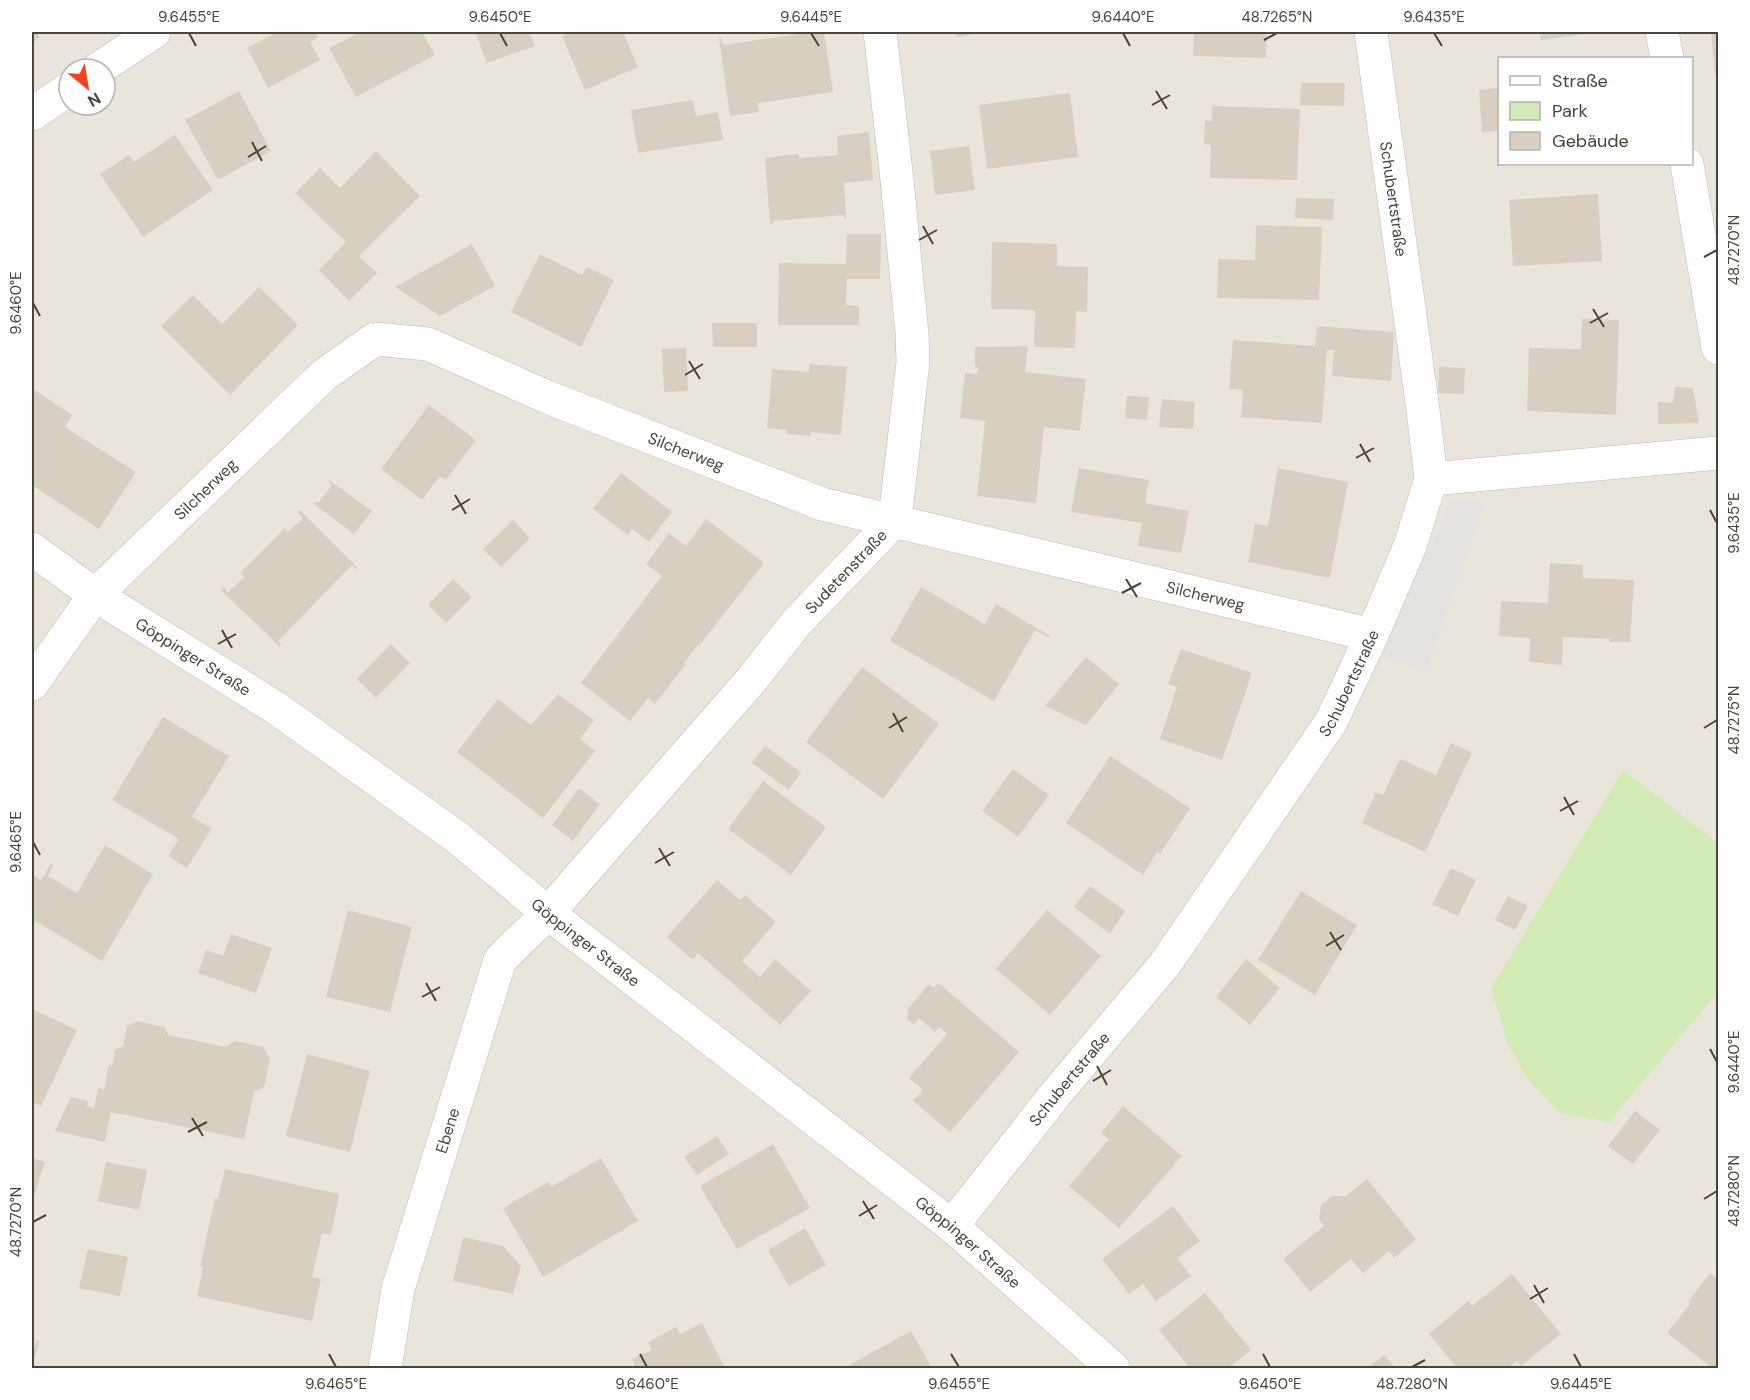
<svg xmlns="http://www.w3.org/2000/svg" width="1750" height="1400" font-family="'DM Sans',sans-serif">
	<rect width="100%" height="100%" fill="#f6f3ec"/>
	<!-- residential -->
	<path fill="#eae5da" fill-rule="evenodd" d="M 32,32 L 1718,32 L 1718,1368 L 32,1368 ZM 1500,58 L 1692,58 L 1692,164 L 1500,164 ZM 69,69 L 105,69 L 105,105 L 69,105 Z"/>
	<!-- green -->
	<path fill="#d2eab5" d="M 1623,770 L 1718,843 L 1718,992 L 1609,1122 L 1560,1113 L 1529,1081 L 1507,1043 L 1491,988 Z"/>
	<!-- parking -->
	<path fill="#e5e3e0" d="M 1450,501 L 1485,503 L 1427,671 L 1382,657 Z"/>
	<!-- building -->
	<path fill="#d8cfc1" d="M 32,32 L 37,32 L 40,37 L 32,43 Z
		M 277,32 L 315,32 L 318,37 L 310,42 L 320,60 L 268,88 L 247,48 Z
		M 361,32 L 422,32 L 435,55 L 356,97 L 329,48 Z
		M 475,32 L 529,32 L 535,46 L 487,63 Z
		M 573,32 L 623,32 L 638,67 L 585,90 L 562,36 Z
		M 813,32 L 824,32 L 833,92 L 758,103 L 759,112 L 730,116 L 719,38 L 721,38 L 723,45 Z
		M 956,32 L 980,32 L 980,33 L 957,37 Z
		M 1194,32 L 1267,32 L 1266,58 L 1193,56 Z
		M 1540,32 L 1584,32 L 1584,34 L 1541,40 Z
		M 1711,32 L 1718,32 L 1718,75 L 1715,75 Z
		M 1301,83 L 1345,83 L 1344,106 L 1300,105 Z
		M 1500,88 L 1500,131 L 1482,132 L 1479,90 Z
		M 239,91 L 271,151 L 218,180 L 185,120 Z
		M 1070,93 L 1078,157 L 987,169 L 979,105 Z
		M 693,100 L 696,116 L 718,112 L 723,140 L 638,153 L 631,110 Z
		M 1212,106 L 1300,109 L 1297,180 L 1210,178 L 1211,145 L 1204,144 L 1205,120 L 1212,121 Z
		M 869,132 L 873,180 L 844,183 L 846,218 L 844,218 L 844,215 L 773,221 L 773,224 L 770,224 L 765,158 L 798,154 L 799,158 L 838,155 L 837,136 Z
		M 175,135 L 213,190 L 143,237 L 100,174 L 129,155 L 134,162 Z
		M 969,146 L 975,190 L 935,195 L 930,151 Z
		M 376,151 L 420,196 L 359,256 L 377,273 L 349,301 L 319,270 L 346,242 L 295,193 L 320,168 L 340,188 Z
		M 1598,194 L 1602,261 L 1513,266 L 1509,200 Z
		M 1296,198 L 1334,199 L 1333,220 L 1295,218 Z
		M 1256,225 L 1322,227 L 1319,300 L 1217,298 L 1218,259 L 1255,260 Z
		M 847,234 L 881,234 L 880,279 L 847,279 L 846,305 L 859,306 L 859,325 L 778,325 L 779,263 L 846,264 Z
		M 992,242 L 1057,244 L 1057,266 L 1088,267 L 1087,312 L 1076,311 L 1075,348 L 1034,347 L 1035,310 L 991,309 Z
		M 472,244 L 495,286 L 440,316 L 395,287 Z
		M 540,254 L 582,275 L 587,267 L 614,280 L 581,347 L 511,312 Z
		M 259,287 L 298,325 L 230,395 L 161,326 L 193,295 L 222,324 Z
		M 1582,319 L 1619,320 L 1616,415 L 1527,411 L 1529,348 L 1581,349 Z
		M 712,323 L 757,323 L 757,347 L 713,347 Z
		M 1317,326 L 1394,332 L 1391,381 L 1332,376 L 1334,350 L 1327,350 L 1322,423 L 1241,417 L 1243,390 L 1229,389 L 1233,340 L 1315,346 Z
		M 1028,346 L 1025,372 L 1086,379 L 1080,431 L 1044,427 L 1036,503 L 977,496 L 985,421 L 960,418 L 965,373 L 977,374 L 978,368 L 975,366 L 975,347 Z
		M 686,348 L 688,391 L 664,392 L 662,349 Z
		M 810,364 L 847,367 L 841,435 L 811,432 L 810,436 L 787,434 L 787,430 L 767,428 L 772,369 L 809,372 Z
		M 1439,367 L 1465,368 L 1464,394 L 1438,393 Z
		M 1675,387 L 1693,388 L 1699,423 L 1658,424 L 1658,402 L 1673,403 Z
		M 32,388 L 72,415 L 65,427 L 136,472 L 99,529 L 32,485 Z
		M 1127,396 L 1149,397 L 1147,420 L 1125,418 Z
		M 1162,399 L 1195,402 L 1193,429 L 1159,427 Z
		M 429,405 L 476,440 L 446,480 L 440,476 L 422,500 L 381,469 Z
		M 1079,468 L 1149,480 L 1145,503 L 1189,511 L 1181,553 L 1138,546 L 1142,523 L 1071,512 Z
		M 1278,468 L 1348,482 L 1330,578 L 1248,562 L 1255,524 L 1268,526 Z
		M 621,473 L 672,512 L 649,542 L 632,529 L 628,535 L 593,509 Z
		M 329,480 L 372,511 L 354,534 L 314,504 L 315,502 L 318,503 L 332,485 L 328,481 Z
		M 300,510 L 357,567 L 355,569 L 352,565 L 278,641 L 281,644 L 279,646 L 221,590 L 224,587 L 228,592 L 244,577 L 240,573 L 285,528 L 288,532 L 303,518 L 297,512 Z
		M 706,519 L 764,563 L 699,646 L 698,645 L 684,663 L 686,664 L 655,704 L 648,698 L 630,721 L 581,683 L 662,576 L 646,564 L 658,548 L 669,533 L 686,546 Z
		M 513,520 L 530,538 L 501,567 L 483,549 Z
		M 1550,563 L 1583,565 L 1583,578 L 1634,580 L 1630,642 L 1610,642 L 1610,639 L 1563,637 L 1562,665 L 1529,662 L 1530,638 L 1499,636 L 1501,601 L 1548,603 Z
		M 453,579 L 472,597 L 446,623 L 428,605 Z
		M 921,587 L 985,624 L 996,604 L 1050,636 L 1049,638 L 1035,630 L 994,701 L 890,641 Z
		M 391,644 L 410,663 L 376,698 L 357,679 Z
		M 1181,649 L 1252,673 L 1222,760 L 1160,739 L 1177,687 L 1168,684 Z
		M 1086,657 L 1119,684 L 1086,725 L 1045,706 Z
		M 862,667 L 939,724 L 883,799 L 806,742 Z
		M 558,694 L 594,720 L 580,739 L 595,751 L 543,818 L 457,752 L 498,699 L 531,725 Z
		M 163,717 L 229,756 L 192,817 L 212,828 L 187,868 L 168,856 L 179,839 L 112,800 Z
		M 1451,743 L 1472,753 L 1425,852 L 1362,823 L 1376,792 L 1383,795 L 1400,759 L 1436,775 Z
		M 765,746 L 801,772 L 789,790 L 752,763 Z
		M 1110,756 L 1190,808 L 1160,854 L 1157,852 L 1143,875 L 1066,823 Z
		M 1013,769 L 1049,795 L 1018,837 L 982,811 Z
		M 763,781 L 826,827 L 791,875 L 728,829 Z
		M 579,788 L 600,804 L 573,841 L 552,825 Z
		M 105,845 L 153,874 L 102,961 L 32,919 L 32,875 L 41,880 L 51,864 L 53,866 L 48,876 L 77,893 Z
		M 1451,868 L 1476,880 L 1458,916 L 1432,904 Z
		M 717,880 L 740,900 L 745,895 L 776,922 L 742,961 L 760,977 L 775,959 L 811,991 L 780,1025 L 698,953 L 693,960 L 667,937 Z
		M 1090,886 L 1125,911 L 1110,934 L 1074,907 Z
		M 1301,891 L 1357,925 L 1315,995 L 1258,960 Z
		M 1508,896 L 1528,906 L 1515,930 L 1495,920 Z
		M 348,910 L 412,927 L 390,1012 L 326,997 Z
		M 1047,910 L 1101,956 L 1050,1015 L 996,969 Z
		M 231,934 L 272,948 L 256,993 L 198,973 L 206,950 L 223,956 Z
		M 1246,959 L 1280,988 L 1250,1025 L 1216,997 Z
		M 929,984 L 934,988 L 937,984 L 941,985 L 1019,1052 L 950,1132 L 913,1101 L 923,1090 L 909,1078 L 947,1034 L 939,1027 L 935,1032 L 919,1018 L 914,1024 L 907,1019 L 908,1009 Z
		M 32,1009 L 77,1030 L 41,1106 L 32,1102 Z
		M 137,1021 L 165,1027 L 168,1035 L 226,1047 L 235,1041 L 263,1047 L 270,1059 L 264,1087 L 254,1092 L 244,1139 L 111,1112 L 105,1142 L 55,1131 L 71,1097 L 88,1101 L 87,1106 L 94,1108 L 98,1088 L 104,1090 L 109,1065 L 112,1066 L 115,1050 L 123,1046 L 127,1026 Z
		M 307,1054 L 370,1071 L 350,1152 L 286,1136 Z
		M 1123,1106 L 1182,1156 L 1119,1228 L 1069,1186 L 1109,1139 L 1101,1133 Z
		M 1635,1111 L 1660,1130 L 1633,1164 L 1608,1146 Z
		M 717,1136 L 729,1154 L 697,1175 L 684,1157 Z
		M 773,1144 L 810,1208 L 737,1249 L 700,1186 Z
		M 32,1158 L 45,1162 L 32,1202 Z
		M 601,1158 L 638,1221 L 543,1277 L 503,1208 L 548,1182 L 551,1187 Z
		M 106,1162 L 147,1170 L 139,1210 L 98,1201 Z
		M 225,1169 L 339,1194 L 331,1235 L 322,1233 L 312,1277 L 321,1279 L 312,1321 L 197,1296 L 203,1267 L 200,1267 L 215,1198 L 218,1199 Z
		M 1367,1179 L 1416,1239 L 1394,1258 L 1389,1251 L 1363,1273 L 1351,1259 L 1310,1292 L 1283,1259 L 1324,1226 L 1319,1219 L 1321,1205 L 1332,1196 L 1346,1196 Z
		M 1173,1206 L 1200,1241 L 1177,1258 L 1191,1276 L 1156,1301 L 1143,1284 L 1129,1294 L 1102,1259 Z
		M 805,1228 L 826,1265 L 789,1286 L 768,1250 Z
		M 463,1237 L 503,1246 L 521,1266 L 513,1294 L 453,1281 Z
		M 88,1249 L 128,1257 L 120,1296 L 79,1288 Z
		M 1710,1273 L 1718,1279 L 1718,1368 L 1712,1368 L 1667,1333 L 1690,1304 L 1688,1302 Z
		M 1512,1274 L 1561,1334 L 1521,1366 L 1517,1361 L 1508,1368 L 1457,1368 L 1429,1334 L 1468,1301 L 1472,1306 Z
		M 1205,1293 L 1251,1350 L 1228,1368 L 1190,1368 L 1159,1330 Z
		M 702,1323 L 725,1368 L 636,1368 L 632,1359 L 652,1350 L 648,1342 L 676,1327 L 680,1334 Z
		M 911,1331 L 932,1368 L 844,1368 Z
		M 36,1340 L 39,1341 L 32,1368 L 32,1361 Z
		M 1384,1355 L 1395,1368 L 1368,1368 Z"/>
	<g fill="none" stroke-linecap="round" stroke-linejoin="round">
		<!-- minor casing -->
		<g stroke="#c2bbae" stroke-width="34">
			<g id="minor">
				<path d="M 1662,32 L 1667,58"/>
				<path d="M 98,69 L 154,32"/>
				<path d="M 32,114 L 69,89"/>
				<path d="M 1687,164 L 1718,348"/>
				<path d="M 1431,479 L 1718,453"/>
				<path id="s1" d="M 32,549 L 95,595 L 276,708 L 458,838 L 548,913 L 952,1226 L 1113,1368"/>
				<path id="s2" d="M 32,684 L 95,595 L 324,375 L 375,339 L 428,344 L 547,397 L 822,504 L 1372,635"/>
				<path id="s3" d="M 952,1226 L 1054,1096 L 1165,964 L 1331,722 L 1372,635 L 1410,546 L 1431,479 L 1423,410 L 1371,32"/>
				<path id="s4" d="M 385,1368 L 398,1289 L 500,960 L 548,913 L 753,678 L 797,622 L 895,520 L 913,362 L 912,333 L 897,180 L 880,32"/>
			</g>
		</g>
		<!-- minor -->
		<use href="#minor" stroke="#fff" stroke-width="33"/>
	</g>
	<!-- ticks -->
	<path fill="none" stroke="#4b4439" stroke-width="2" d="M 189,33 L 196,46M 500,33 L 507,46M 811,33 L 819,46M 1123,33 L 1130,46M 1434,33 L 1442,46M 1264,40 L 1277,33M 1156,91 L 1167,109M 1152,105 L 1170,95M 252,142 L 262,161M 248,157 L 266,146M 923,226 L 933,244M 919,240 L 937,230M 1704,257 L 1717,250M 33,303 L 40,316M 1593,309 L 1604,327M 1590,323 L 1608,313M 689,361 L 700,379M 685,375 L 703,364M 1360,444 L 1370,462M 1356,458 L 1374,448M 455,495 L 466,514M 452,510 L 470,499M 1710,510 L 1717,523M 1126,579 L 1137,597M 1122,593 L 1141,583M 222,630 L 232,648M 218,644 L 236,634M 893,713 L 903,732M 889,728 L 907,717M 1704,728 L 1717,720M 1564,797 L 1574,815M 1560,811 L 1578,801M 33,842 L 40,855M 659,848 L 670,866M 655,863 L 674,852M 1330,932 L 1341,950M 1326,946 L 1344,935M 426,983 L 436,1001M 422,997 L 440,987M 1710,1049 L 1717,1062M 1097,1066 L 1107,1085M 1093,1081 L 1111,1070M 192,1118 L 203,1136M 188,1132 L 207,1122M 1704,1199 L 1717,1191M 863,1201 L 874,1219M 859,1216 L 877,1205M 33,1222 L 46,1215M 1534,1285 L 1544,1303M 1530,1299 L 1548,1288M 329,1354 L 336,1367M 640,1354 L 647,1367M 951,1354 L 959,1367M 1263,1354 L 1270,1367M 1574,1354 L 1581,1367M 1412,1367 L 1425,1360"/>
	<g text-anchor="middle" stroke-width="6" stroke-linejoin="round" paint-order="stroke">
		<!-- street labels -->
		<g font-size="16" fill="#4b4439" stroke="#fff">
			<text transform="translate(1394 199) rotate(82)" y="6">Schubertstraße</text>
			<text dy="6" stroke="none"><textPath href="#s2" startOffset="822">Silcherweg</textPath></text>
			<text dy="6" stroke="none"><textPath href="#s2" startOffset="262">Silcherweg</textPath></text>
			<text dy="6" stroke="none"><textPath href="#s4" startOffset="945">Sudetenstraße</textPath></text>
			<text dy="6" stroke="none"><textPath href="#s2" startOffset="1362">Silcherweg</textPath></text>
			<text dy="6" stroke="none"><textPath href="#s1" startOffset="194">Göppinger Straße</textPath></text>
			<text dy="6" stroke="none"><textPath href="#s3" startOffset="674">Schubertstraße</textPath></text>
			<text dy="6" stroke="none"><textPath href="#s1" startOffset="680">Göppinger Straße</textPath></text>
			<text dy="6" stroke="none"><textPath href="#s3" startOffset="188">Schubertstraße</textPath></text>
			<text dy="6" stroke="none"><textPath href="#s4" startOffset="246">Ebene</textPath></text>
			<text dy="6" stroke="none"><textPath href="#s1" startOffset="1166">Göppinger Straße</textPath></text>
		</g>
	</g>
	<!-- border -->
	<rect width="1750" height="1400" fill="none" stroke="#ffffff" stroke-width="66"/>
	<!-- legend -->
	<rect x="1498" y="57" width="195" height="108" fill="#ffffff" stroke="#b7b4b0" stroke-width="1.5"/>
	<rect x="1510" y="76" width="30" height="9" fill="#ffffff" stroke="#b7b4b0" stroke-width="1.5"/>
	<text x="1552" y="87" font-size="18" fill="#4b4439">Straße</text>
	<rect x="1510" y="102" width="30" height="18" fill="#d2eab5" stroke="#b7b4b0" stroke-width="1.5"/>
	<text x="1552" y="117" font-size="18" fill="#4b4439">Park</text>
	<rect x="1510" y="132" width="30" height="18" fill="#d8cfc1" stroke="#b7b4b0" stroke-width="1.5"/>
	<text x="1552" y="147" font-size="18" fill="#4b4439">Gebäude</text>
	<!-- north arrow -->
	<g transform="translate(87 87) rotate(150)"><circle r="28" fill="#ffffff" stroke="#b7b4b0" stroke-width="1.5"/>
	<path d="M0-4.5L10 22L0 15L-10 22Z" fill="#fc3f1d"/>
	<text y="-9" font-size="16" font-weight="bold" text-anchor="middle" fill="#4b4439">N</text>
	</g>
	<rect x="33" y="33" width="1684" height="1334" fill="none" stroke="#4b4439" stroke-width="2"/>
	<g font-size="15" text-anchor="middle" fill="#4b4439">
		<text x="189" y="22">9.6455°E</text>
		<text x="500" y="22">9.6450°E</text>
		<text x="811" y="22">9.6445°E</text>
		<text x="1123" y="22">9.6440°E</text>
		<text x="1277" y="22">48.7265°N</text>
		<text x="1434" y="22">9.6435°E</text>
		<text transform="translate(1734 250) rotate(-90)" y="5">48.7270°N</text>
		<text transform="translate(16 303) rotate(-90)" y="5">9.6460°E</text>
		<text transform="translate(1734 523) rotate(-90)" y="5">9.6435°E</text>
		<text transform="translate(1734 720) rotate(-90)" y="5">48.7275°N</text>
		<text transform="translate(16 842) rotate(-90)" y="5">9.6465°E</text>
		<text transform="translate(1734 1062) rotate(-90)" y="5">9.6440°E</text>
		<text transform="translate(1734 1191) rotate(-90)" y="5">48.7280°N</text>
		<text transform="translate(16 1222) rotate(-90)" y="5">48.7270°N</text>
		<text x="336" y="1389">9.6465°E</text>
		<text x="647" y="1389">9.6460°E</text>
		<text x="959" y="1389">9.6455°E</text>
		<text x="1270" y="1389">9.6450°E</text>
		<text x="1412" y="1389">48.7280°N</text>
		<text x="1581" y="1389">9.6445°E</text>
	</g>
</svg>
